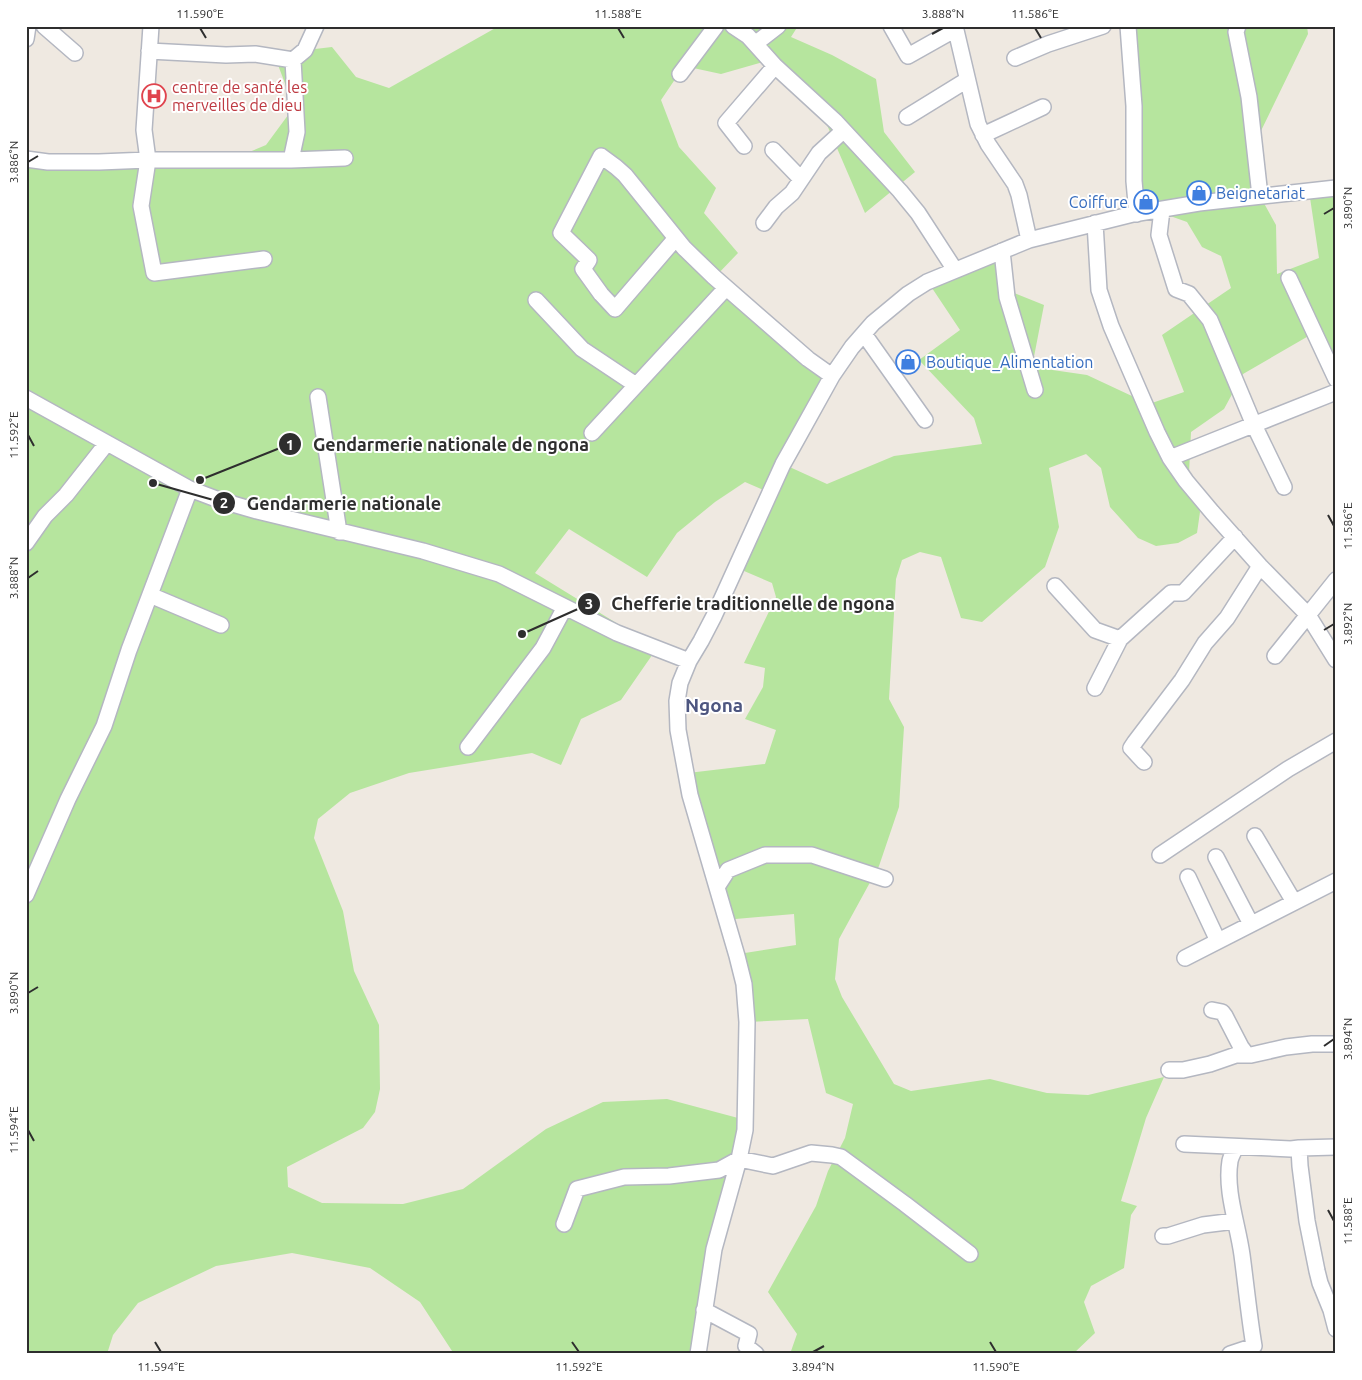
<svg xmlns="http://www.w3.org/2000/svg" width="1362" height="1380" font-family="Ubuntu,sans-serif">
	<rect width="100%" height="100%" fill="#efe9e1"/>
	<!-- green -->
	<path fill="#b6e59e" d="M 499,26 L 798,26 L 791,37 L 832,55 L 876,79 L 884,132 L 915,172 L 865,213 L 824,118 L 763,62 L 721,74 L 684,66 L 661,100 L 679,147 L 716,188 L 704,213 L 738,253 L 715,277 L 832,376 L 783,464 L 827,484 L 894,456 L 982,444 L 974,418 L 919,360 L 960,330 L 930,285 L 1002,251 L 1014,293 L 1044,305 L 1032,367 L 1087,375 L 1149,404 L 1184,392 L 1162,335 L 1231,288 L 1221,256 L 1202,247 L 1187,222 L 1159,212 L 1133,214 L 1130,26 L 1307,26 L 1308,34 L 1258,137 L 1260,196 L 1276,225 L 1277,274 L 1319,258 L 1309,191 L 1336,188 L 1336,364 L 1312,334 L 1243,374 L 1224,409 L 1191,432 L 1189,473 L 1200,512 L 1197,533 L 1178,543 L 1156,546 L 1138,538 L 1110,507 L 1101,468 L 1086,454 L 1049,468 L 1059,527 L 1045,567 L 982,622 L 961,618 L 941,557 L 920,552 L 902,560 L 896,579 L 889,699 L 904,727 L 899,807 L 879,866 L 839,939 L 835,979 L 842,997 L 894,1084 L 911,1091 L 990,1079 L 1047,1093 L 1088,1095 L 1164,1077 L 1146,1118 L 1121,1201 L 1137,1206 L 1131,1215 L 1124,1268 L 1091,1286 L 1084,1302 L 1095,1333 L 1073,1354 L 790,1354 L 797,1334 L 768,1292 L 816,1206 L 828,1171 L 845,1138 L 853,1104 L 826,1093 L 808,1019 L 747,1022 L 732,955 L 796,945 L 794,914 L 724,920 L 688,773 L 765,764 L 776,730 L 745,719 L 763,687 L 765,668 L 744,663 L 776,597 L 772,583 L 737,568 L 770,493 L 745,482 L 715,502 L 677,533 L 647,577 L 569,529 L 535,573 L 657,648 L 621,700 L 581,719 L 561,765 L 532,753 L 409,773 L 350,793 L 318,819 L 314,838 L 343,911 L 354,971 L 379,1025 L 380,1089 L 375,1112 L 363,1128 L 287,1167 L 288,1187 L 322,1203 L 403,1204 L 463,1189 L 546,1129 L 603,1102 L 667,1099 L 753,1122 L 719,1241 L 704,1354 L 454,1354 L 420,1302 L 370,1268 L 292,1253 L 216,1266 L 138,1303 L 113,1335 L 107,1354 L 26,1354 L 26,166 L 220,164 L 266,145 L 294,107 L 278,65 L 298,51 L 332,47 L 356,77 L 389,88 Z"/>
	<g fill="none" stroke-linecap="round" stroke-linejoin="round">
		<!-- minor casing -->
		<g stroke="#b4b7c1" stroke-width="18">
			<path id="minor" d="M 44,26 L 75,53
				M 151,26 L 144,130 L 148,160 L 141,206 L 154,273 L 264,259
				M 733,26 L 748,36 L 775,66 L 836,122 L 900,191 L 918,213 L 955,270
				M 891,26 L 908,56 L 956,29
				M 955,26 L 978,124 L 988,144 L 1015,184 L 1019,195 L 1029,240
				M 1128,26 L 1134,106 L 1134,181 L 1137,214
				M 1238,26 L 1236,32 L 1249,97 L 1260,196
				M 26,39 L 28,26
				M 755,44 L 778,26
				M 149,51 L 226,55 L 255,54 L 293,60 L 305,50 L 316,26
				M 1015,58 L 1048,44 L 1103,26
				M 680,74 L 716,26
				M 907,117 L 967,80
				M 983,135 L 1043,107
				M 744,146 L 726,123 L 775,66
				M 773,150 L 801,179
				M 26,159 L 48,162 L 99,162 L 148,160 L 291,160 L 345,158
				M 291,160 L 297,132 L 293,60
				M 1162,210 L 1159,235 L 1176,289 L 1189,294 L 1210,320 L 1254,425 L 1284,487
				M 764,223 L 776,207 L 792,193 L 819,153 L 843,131
				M 1095,223 L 1099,290 L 1111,326 L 1157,432 L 1170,458 L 1186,481 L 1212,512 L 1260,566 L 1308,615 L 1275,656
				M 676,238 L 615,309 L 601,294 L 583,269 L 589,260 L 561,233 L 601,156 L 616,167 L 625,175 L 684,248 L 714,277 L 808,359 L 832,376
				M 1002,251 L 1007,297 L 1035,390
				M 1289,278 L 1336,379
				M 536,300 L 582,349 L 636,385
				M 864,334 L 925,420
				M 318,397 L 339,532
				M 26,398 L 190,489 L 219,500 L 257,511 L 423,551 L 499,574 L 617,633 L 689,661
				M 592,433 L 726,288
				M 1170,458 L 1336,392
				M 26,543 L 45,516 L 66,495 L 107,443
				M 1336,580 L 1308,615 L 1336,660
				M 1055,586 L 1095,630 L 1120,639
				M 150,595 L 221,625
				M 1095,688 L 1120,639 L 1171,593 L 1183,593 L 1235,537
				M 468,747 L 543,648 L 565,607
				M 1144,762 L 1131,748 L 1135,742 L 1182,680 L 1205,643 L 1227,618 L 1260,566
				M 1255,836 L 1294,902
				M 1160,855 L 1288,769 L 1336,741
				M 1216,857 L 1251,924
				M 1188,877 L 1218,941
				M 717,887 L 728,870 L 765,855 L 812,855 L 885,879
				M 26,895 L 68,799 L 104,726 L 129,650 L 190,489
				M 1185,958 L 1336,881
				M 1212,1010 L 1222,1012 L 1225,1016 L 1241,1047 L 1247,1055
				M 1169,1070 L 1183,1070 L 1210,1064 L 1236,1055 L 1251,1055 L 1286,1047 L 1312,1044 L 1336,1044
				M 1184,1144 L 1291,1149 L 1299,1148
				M 1336,1147 L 1299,1148 L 1300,1166 L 1307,1221 L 1317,1271 L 1320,1283 L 1331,1310 L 1336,1329
				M 564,1224 L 577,1189 L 624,1177 L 669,1176 L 719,1170 L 739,1159 L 773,1166 L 811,1153 L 832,1155 L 841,1157 L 905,1204 L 970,1254
				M 1163,1236 L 1168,1236 L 1203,1225 L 1235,1221
				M 704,1310 L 749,1334 L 746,1346 L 756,1354
				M 698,1354 L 714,1249 L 739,1159 L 745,1130 L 747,1022 L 744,984 L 737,956 L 690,795 L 678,730 L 677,701 L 680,683 L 689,661 L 701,641 L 714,616 L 783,464 L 797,439 L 832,376 L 852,347 L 873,323 L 908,294 L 927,282 L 1029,240 L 1133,214 L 1199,203 L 1336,188
				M 1230,1354 L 1254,1346 C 1249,1316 1246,1285 1242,1255 C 1238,1225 1225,1191 1230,1161 C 1231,1156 1234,1151 1236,1147"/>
		</g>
		<!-- minor -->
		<use href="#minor" stroke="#fff" stroke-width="15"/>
	</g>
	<!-- ticks -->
	<path fill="none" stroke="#2e2e2e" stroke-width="2" d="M 200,28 L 206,38M 618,28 L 624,38M 1035,28 L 1041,38M 932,34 L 943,28M 28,162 L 38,156M 1324,214 L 1334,208M 28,435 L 34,446M 1328,515 L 1334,526M 28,578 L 38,571M 1324,630 L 1334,624M 28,993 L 38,987M 1324,1046 L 1334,1039M 28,1130 L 34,1141M 1328,1210 L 1334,1221M 155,1342 L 161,1352M 572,1342 L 579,1352M 990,1342 L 996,1352M 813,1352 L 824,1346"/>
	<!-- icons -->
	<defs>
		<g id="hospital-ring" transform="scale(1.25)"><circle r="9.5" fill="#fff" stroke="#e0444e" stroke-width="1.5"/><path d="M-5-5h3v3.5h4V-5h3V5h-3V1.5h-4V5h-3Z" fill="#e0444e"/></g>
		<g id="shop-ring" transform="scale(1.25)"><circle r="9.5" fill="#fff" stroke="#3f7fe0" stroke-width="1.5"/><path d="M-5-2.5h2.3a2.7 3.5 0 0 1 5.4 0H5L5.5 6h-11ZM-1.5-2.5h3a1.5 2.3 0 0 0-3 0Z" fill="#3f7fe0"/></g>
	</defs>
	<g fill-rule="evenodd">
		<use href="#hospital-ring" x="154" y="96"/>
		<use href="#shop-ring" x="1199" y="193"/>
		<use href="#shop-ring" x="1146" y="202"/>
		<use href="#shop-ring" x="908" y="362"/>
	</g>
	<g text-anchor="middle" stroke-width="4" stroke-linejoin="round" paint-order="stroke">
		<!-- health labels -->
		<g font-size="16" fill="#be3a42" stroke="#fff" text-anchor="start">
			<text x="172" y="93">centre de santé les<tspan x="172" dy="18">merveilles de dieu</tspan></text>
		</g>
		<!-- shop labels -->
		<g font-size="16" fill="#366cbe" stroke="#fff" text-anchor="start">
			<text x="1216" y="199">Beignetariat</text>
			<text x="1128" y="208" text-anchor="end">Coiffure</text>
			<text x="926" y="368">Boutique_Alimentation</text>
		</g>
		<!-- quarter labels -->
		<g font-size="19" font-weight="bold" fill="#4d5680" stroke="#fff">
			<text x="714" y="712">Ngona</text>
		</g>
	</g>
	<!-- callouts -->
	<path fill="none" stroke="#2e2e2e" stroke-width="2" d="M200 480L290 444M153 483L224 503M522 634L589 604"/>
	<g fill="#2e2e2e" stroke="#fff" stroke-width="2">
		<circle cx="200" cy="480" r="5"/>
		<circle cx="153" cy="483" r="5"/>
		<circle cx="522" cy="634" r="5"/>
		<circle cx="290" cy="444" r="12"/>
		<circle cx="224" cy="503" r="12"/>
		<circle cx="589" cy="604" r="12"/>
	</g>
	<g font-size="15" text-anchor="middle" font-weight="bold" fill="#fff">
		<text x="290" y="450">1</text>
		<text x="224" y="508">2</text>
		<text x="589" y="609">3</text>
	</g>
	<g font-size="18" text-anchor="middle" font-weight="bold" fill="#2e2e2e" stroke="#fff" stroke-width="4" stroke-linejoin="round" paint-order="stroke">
		<text x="451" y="451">Gendarmerie nationale de ngona</text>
		<text x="344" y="510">Gendarmerie nationale</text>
		<text x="753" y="610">Chefferie traditionnelle de ngona</text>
	</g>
	<!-- border -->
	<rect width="1362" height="1380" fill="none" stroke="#ffffff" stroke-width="55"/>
	<rect x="28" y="28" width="1306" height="1324" fill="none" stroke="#2e2e2e" stroke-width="2"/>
	<g font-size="12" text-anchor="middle" fill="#2e2e2e">
		<text x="200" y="18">11.590°E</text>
		<text x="618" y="18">11.588°E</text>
		<text x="943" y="18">3.888°N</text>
		<text x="1035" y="18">11.586°E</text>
		<text transform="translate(14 162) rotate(-90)" y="4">3.886°N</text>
		<text transform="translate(1348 208) rotate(-90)" y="4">3.890°N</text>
		<text transform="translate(14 435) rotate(-90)" y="4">11.592°E</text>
		<text transform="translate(1348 526) rotate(-90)" y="4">11.586°E</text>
		<text transform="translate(14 578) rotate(-90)" y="4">3.888°N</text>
		<text transform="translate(1348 624) rotate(-90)" y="4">3.892°N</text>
		<text transform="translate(14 993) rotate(-90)" y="4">3.890°N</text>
		<text transform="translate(1348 1039) rotate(-90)" y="4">3.894°N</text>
		<text transform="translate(14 1130) rotate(-90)" y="4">11.594°E</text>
		<text transform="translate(1348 1221) rotate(-90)" y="4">11.588°E</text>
		<text x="161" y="1371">11.594°E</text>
		<text x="579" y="1371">11.592°E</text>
		<text x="813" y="1371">3.894°N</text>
		<text x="996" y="1371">11.590°E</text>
	</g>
</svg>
